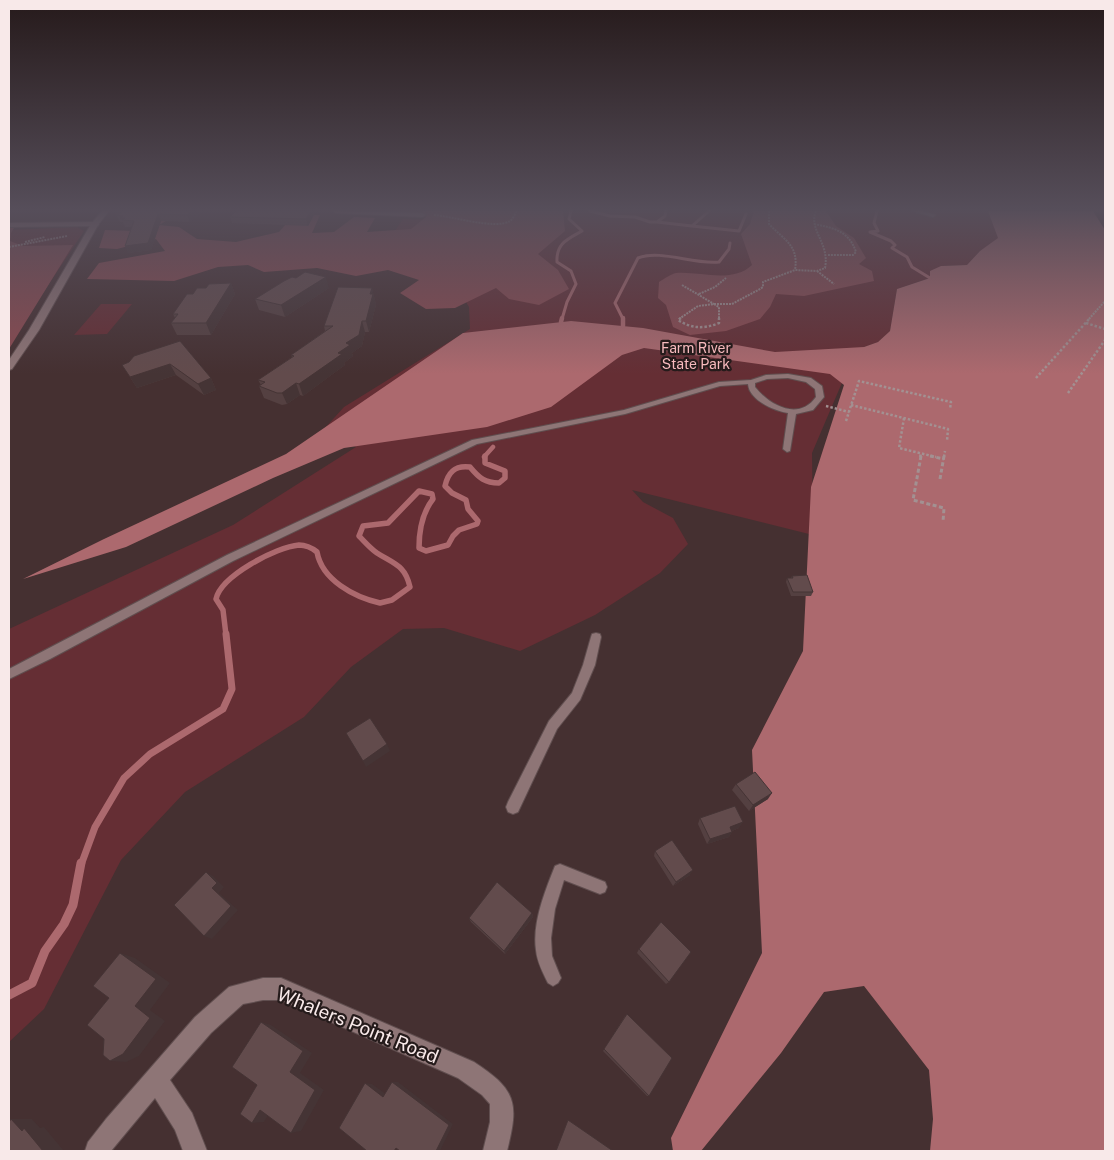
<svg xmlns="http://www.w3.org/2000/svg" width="1114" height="1160" font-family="'Public Sans',sans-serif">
	<rect width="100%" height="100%" fill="#453031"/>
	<!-- green -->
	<path fill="#652e34" d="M 429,211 L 988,211 L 1000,239 L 980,251 L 967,265 L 941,266 L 930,278 L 897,289 L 890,331 L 878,342 L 864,347 L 844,378 L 812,453 L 813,535 L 632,490 L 643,502 L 673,518 L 688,544 L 660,573 L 595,615 L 520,651 L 444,628 L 403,629 L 351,667 L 304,717 L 185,792 L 121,860 L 44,1009 L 9,1042 L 9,629 L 233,525 L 356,447 L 325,428 L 344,407 L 470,329 L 469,307 L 462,295 L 384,247 L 403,219 L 438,220 Z
		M 77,227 L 84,231 L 9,344 L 9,230 Z
		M 101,304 L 132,304 L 107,334 L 74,335 Z"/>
	<!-- forest -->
	<path fill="#8b4a50" d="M 183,211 L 159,225 L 179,227 L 197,239 L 236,242 L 279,232 L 294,215 L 320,215 L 312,233 L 334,232 L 354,217 L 375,218 L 367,232 L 411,229 L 426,217 L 422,211 L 563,211 L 565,231 L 538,254 L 558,270 L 569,289 L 539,305 L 509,299 L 496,288 L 455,308 L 426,309 L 400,293 L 419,280 L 388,270 L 356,276 L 317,268 L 264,272 L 248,265 L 218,267 L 174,281 L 87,279 L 99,263 L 165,251 L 156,239 L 117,249 L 99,248 L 105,230 L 135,231 Z
		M 754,211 L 826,211 L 836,226 L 854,238 L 866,258 L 859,264 L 872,271 L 874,281 L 804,296 L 776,294 L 770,307 L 760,319 L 726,331 L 690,335 L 673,327 L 666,305 L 658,298 L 659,282 C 664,279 671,274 676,273 C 700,271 732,284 752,265 L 741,234 L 750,224 Z
		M 9,228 L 14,228 L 11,233 L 10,241 L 23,246 L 73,245 L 9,349 Z"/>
	<!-- water -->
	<path fill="#ac696e" d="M 988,211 L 1093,211 L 1105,230 L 1105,1151 L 930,1151 L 933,1119 L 929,1070 L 864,986 L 824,992 L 781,1053 L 701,1151 L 673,1151 L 671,1138 L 762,953 L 752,750 L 803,651 L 811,487 L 844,385 L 830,374 L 644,348 L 622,355 L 551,407 L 487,427 L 344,448 L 273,478 L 126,547 L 23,579 L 104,539 L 286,454 L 463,333 L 571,321 L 643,328 L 775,352 L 864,347 L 878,342 L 890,331 L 897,289 L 930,278 L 930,271 L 941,266 L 967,265 L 980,251 L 998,238 Z"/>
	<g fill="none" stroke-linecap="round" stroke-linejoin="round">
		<!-- stream-far4 -->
		<path stroke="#ac696e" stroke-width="3" d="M 590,211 L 610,216 L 635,217 L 650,222 L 657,222 L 665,216 L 666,211
			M 877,211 L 874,223 L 878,231 L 870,232 L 891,241 L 895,245 L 892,248 L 907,257 L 912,267 L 930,278
			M 657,222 L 692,226 L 709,211
			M 692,226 L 739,231 L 746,214
			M 562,319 L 567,302 L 576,284 L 571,271 L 557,262 C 556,243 568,239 582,231 L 569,219 L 571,211
			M 623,319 L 615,303 L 638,258 C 660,249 694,265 719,262 L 729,249 L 730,243"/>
		<!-- stream-far3 -->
		<path stroke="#ac696e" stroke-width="4.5" d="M 623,318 L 623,326
			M 561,322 L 562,318
			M 484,457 L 493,447"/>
		<!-- stream-far2 -->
		<path stroke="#ac696e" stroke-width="5.5" d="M 226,635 L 223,610 L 216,599 C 221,576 276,547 299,545 C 306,545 312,548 317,552 C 322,580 354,597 380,603 L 392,600 L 410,587 C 405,565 394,564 377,553 C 370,548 365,542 359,536 L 363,526 L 388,523 L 419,491 L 432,494 L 433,499 C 422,513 419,531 419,548 L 426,551 L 448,545 L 453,536 L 459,530 L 477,524 L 478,521 L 468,509 L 466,500 L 452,493 L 445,486 C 448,472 455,465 470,467 C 479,478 485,483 499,483 L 505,478 L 505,471 L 485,463 L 485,456"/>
		<!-- stream-far1 -->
		<path stroke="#ac696e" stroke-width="7" d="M 81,865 L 95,827 L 124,778 L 150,754 L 223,709 L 232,689 L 226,634"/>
		<!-- stream -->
		<path stroke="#ac696e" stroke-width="9" d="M 9,995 L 32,983 L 45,951 L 64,924 L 73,905 L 81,863"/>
		<!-- service casing -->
		<g stroke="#604e4f" stroke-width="2">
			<path id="service" d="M 912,211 L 922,211 L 936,215 L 933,217 Z
				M 788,374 L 811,378 L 822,386 L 824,397 L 813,410 L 796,414 L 790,451 L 787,452 L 783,449 L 788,413 C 774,411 749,400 748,384 L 720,386 L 625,414 L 477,444 L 233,561 L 50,659 L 9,679 L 9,669 L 227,555 L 472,440 L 624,410 L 719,382 L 751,380 L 766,375 ZM 788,378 L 806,382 L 815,389 L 816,397 C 799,421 770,406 755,387 L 755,383 L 767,379 Z
				M 596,633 L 600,634 L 601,637 L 595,665 L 580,700 L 557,729 L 518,812 L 513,814 L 508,812 L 506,807 L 508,802 L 549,721 L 572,693 L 583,665 L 591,637 L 592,634 Z
				M 560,864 L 605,882 L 607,887 L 605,892 L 600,894 L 564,880 L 555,909 L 551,938 L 552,956 L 561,978 L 558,983 L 553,986 L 548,983 C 543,973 537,962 536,950 C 532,923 545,891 555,866 Z"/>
		</g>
		<!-- minor casing -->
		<g stroke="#604e4f" stroke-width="2">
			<path id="minor" d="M 333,211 L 423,213 L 426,215 L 423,217 L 336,213 Z
				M 95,222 L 99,224 L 98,226 L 9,227 L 9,223 Z
				M 263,978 L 281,978 L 474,1062 C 517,1090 519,1103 507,1151 L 483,1151 L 490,1122 L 490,1104 L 482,1095 L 458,1078 L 281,1000 L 263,1000 L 243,1004 L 211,1033 L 170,1080 L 192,1113 L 207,1151 L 183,1151 L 175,1130 L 155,1098 L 111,1151 L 85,1151 L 88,1142 L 106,1119 L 195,1017 L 229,987 Z"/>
		</g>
		<!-- tertiary casing -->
		<g stroke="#604e4f" stroke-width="2">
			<path id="tertiary" d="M 102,211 L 109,211 L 98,225 L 39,330 L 12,369 L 9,370 L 9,360 L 29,330 L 91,224 Z"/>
		</g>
		<!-- path-far2 -->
		<path stroke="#a39192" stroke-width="2" stroke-dasharray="2 1" stroke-linecap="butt" d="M 769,211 L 769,224 C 784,240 799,245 795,270
			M 434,215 C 452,216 495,230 510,221 C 513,219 515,214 517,211
			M 814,224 C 834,228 849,231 856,252 L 853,255 L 828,255
			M 25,242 L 45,237
			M 9,247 L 67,236
			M 817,271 L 834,284
			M 682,285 L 714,304
			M 699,294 L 715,287 L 726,278
			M 714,304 L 732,304 L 760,289 L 763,287 L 763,282 L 795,270 L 817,271 L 825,268 C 830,243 808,230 816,211
			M 714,304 L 719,307 L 719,319
			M 679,319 L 698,306 L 714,304
			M 1089,319 L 1105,301"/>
		<!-- path-far1 -->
		<path stroke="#a39192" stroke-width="2.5" stroke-dasharray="2.5 2" stroke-linecap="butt" d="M 681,318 L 678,320 C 692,329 704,329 719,323 L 719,318
			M 1086,323 L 1105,329
			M 1036,378 L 1090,318
			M 1068,393 L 1105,340
			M 851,405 L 948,429 L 947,441
			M 826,406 L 849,412
			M 904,418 L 899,448 L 936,457
			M 846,421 L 859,381 L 951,402 L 950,409
			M 920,457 L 921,454
			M 944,457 L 945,451"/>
		<!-- path -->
		<path stroke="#a39192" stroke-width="3" stroke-dasharray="4 2.5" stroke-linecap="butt" d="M 921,456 L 913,500 L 944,508 L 943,522
			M 930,456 L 944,459
			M 940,479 L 944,456"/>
		<!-- service -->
		<use href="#service" fill="#8e7576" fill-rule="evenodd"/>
		<!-- minor -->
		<use href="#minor" fill="#8e7576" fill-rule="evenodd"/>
		<!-- tertiary -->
		<use href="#tertiary" fill="#8e7576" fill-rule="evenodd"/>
	</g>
	<!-- wall -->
	<path fill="#544041" d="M 115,211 L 203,211 L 190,222 L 161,221 L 151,250 L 128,253 L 131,227 L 125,227 L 123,222 L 120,222 L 115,212 Z
		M 236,211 L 316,211 L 308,226 L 232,223 L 230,217 Z
		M 231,283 L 235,294 L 211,335 L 177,335 L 171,323 L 175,318 L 173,314 L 193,294 L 206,288 Z
		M 329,288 L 285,317 L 259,310 L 255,299 Z
		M 372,288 L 376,305 L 369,332 L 365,332 L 362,346 L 352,353 L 353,356 L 344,363 L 345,365 L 303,396 L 300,395 L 287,404 L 282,405 L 264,398 L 259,386 L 261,385 L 258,380 L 292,357 L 291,355 L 325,331 L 324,326 Z
		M 180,341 L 211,378 L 216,390 L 204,395 L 176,375 L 137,388 L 122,365 Z
		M 792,576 L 813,592 L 811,596 L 791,596 L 786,582 L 787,578 L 791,578 Z
		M 736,784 L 768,799 L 749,811 L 732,790 Z
		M 700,818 L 739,828 L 732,831 L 729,837 L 707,844 L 698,824 Z
		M 655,851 L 690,875 L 673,886 L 654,856 Z
		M 532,913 L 533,917 L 505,954 L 471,922 L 469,918 Z
		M 639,949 L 669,982 L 666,984 L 637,953 Z
		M 625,1016 L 649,1096 L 647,1096 L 603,1051 Z"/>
	<!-- shaded-wall -->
	<path fill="#453435" d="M 192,211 L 203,211 L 190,222 L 187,215 Z
		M 311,211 L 316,211 L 308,226 L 306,219 Z
		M 158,214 L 161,221 L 151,250 L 128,253 L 125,246 Z
		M 326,277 L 329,288 L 285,317 L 281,305 Z
		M 231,283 L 235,294 L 211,335 L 206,323 Z
		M 372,288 L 376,305 L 369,332 L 366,321 Z
		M 362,321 L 365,332 L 362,346 L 352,353 L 353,356 L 344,363 L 345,365 L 303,396 L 299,384 L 338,353 L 346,343 Z
		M 170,364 L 176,375 L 137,388 L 130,377 Z
		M 211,378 L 216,390 L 204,395 L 198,384 Z
		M 296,383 L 300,395 L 287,404 L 282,393 Z
		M 387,744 L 390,751 L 366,767 L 363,761 Z
		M 772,793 L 768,799 L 749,811 L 753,805 Z
		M 743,822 L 739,828 L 727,833 L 730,827 Z
		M 732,832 L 729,837 L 707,844 L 710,839 Z
		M 693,870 L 690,875 L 673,886 L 676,882 Z
		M 206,872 L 213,876 L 224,887 L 219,893 L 238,910 L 212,939 L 204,936 L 212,888 Z
		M 532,913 L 533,917 L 505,954 L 504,951 Z
		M 120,953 L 135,958 L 170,983 L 150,1010 L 165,1021 L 139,1056 L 126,1062 L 110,1061 L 135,1006 Z
		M 261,1022 L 271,1025 L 312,1053 L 300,1073 L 324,1090 L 301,1131 L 291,1133 L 290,1072 Z
		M 392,1082 L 398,1082 L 453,1124 L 440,1151 L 436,1151 Z
		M 365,1083 L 372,1084 L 390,1097 L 383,1097 Z
		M 260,1110 L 271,1110 L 264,1122 L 252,1123 Z
		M 11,1119 L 32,1119 L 40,1128 L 44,1127 L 64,1151 L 43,1151 L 22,1131 Z"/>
	<!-- building -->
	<path fill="#624b4c" stroke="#453435" d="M 115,211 L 192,211 L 187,215 L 158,214 L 148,243 L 125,246 L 134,221 L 122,220 L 125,218 L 120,218 L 123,216 L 117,215 L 122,212 L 115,212 Z
		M 236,211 L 311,211 L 306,219 L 230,217 Z
		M 305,272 L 326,277 L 281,305 L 255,299 L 284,281 L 292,277 L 296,278 Z
		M 231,283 L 206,323 L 171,323 L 178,314 L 173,314 L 187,294 L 193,294 L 197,288 L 206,288 L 209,284 Z
		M 338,287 L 372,288 L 370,294 L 373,294 L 366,321 L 362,321 L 359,335 L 346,343 L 350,345 L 338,353 L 342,354 L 299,384 L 296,383 L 282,393 L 277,393 L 259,386 L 265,382 L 258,380 L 294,356 L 291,355 L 333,326 L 324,326 Z
		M 180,341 L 211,378 L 198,384 L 170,364 L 130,377 L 122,365 L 129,362 L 134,356 Z
		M 807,575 L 813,592 L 793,592 L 787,578 L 793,578 L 792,576 Z
		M 370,718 L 387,744 L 363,761 L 346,733 Z
		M 755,772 L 772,793 L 753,805 L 736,784 Z
		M 735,806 L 743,822 L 730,827 L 732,832 L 710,839 L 700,818 Z
		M 672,840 L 693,870 L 676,882 L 655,851 Z
		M 206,872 L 217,883 L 212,888 L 231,906 L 204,936 L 174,905 Z
		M 497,882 L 532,913 L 504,951 L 469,918 Z
		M 661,922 L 691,952 L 669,982 L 639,949 Z
		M 120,953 L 156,979 L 135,1006 L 150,1018 L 123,1054 L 110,1061 L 103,1055 L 104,1039 L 87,1025 L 109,998 L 93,986 Z
		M 627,1014 L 672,1058 L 649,1096 L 604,1049 Z
		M 261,1022 L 303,1051 L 290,1072 L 315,1090 L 291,1133 L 260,1110 L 252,1123 L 240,1114 L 257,1085 L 232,1067 Z
		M 392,1082 L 449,1125 L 436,1151 L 400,1151 L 396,1148 L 394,1151 L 367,1151 L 339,1128 L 365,1083 L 383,1097 Z
		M 11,1119 L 22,1131 L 24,1128 L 43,1151 L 9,1151 L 9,1122 Z
		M 568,1120 L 613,1151 L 556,1151 Z"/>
	<!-- sky -->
	<linearGradient id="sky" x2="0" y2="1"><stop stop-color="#261a1b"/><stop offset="0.56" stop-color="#564e5a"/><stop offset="1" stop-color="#564e5a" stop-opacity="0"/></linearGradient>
	<rect width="1114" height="374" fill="url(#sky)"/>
	<g text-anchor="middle" stroke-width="4.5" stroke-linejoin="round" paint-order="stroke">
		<!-- far-park labels -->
		<g font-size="14" fill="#f6babd" stroke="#251b1b">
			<text x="696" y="353">Farm River<tspan x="696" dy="16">State Park</tspan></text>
		</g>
		<!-- near-street labels -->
		<g font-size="19" fill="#f8e9e9" stroke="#251b1b">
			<text transform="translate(358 1025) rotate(22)" y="7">Whalers Point Road</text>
		</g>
	</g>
	<!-- border -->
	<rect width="1114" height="1160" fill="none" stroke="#f8e9e9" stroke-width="20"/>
</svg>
